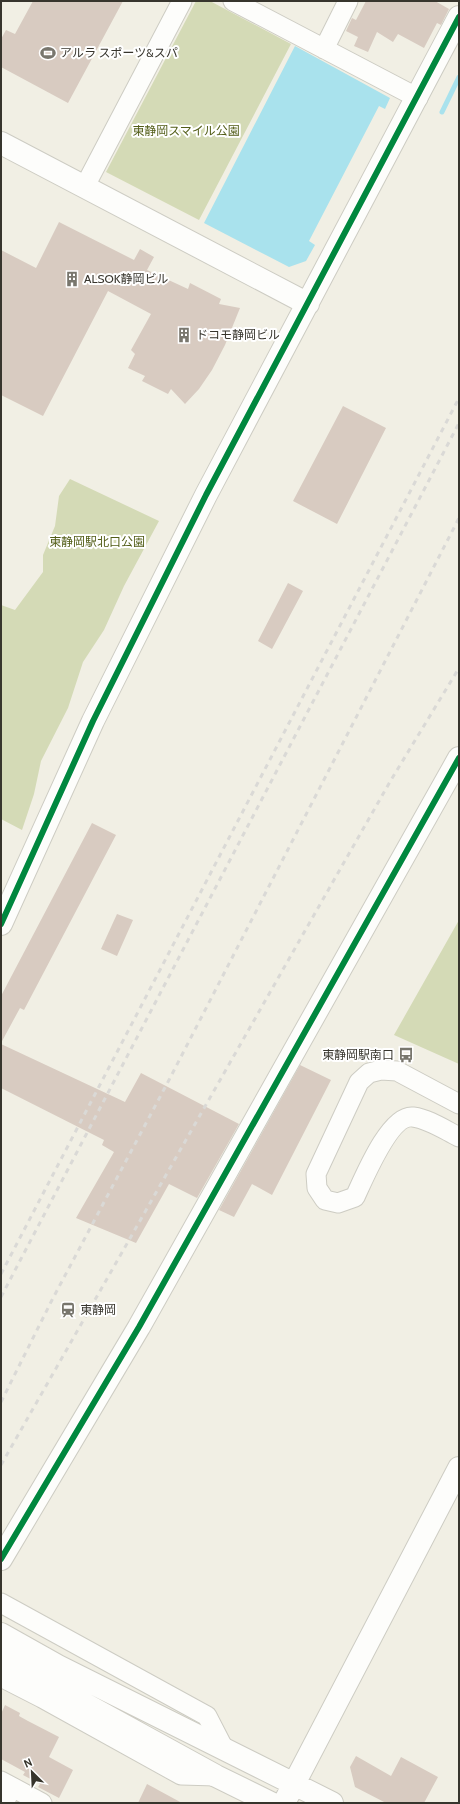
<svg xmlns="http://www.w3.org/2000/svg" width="460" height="1804" font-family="Cabin,'Noto Sans JP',sans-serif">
	<rect width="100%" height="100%" fill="#f1efe4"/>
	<!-- green -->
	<path fill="#d4dab6" d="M 196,1 L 210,1 L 291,44 L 199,220 L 106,172 Z
		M 70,479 L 159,521 L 124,586 L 104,630 L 83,662 L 68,708 L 41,761 L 34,794 L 22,830 L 1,819 L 1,605 L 15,610 L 43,572 L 43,555 L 55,526 L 59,496 Z
		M 459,920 L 459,1064 L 394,1035 Z"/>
	<!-- water -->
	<path fill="#a9e2ed" d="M 295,46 L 390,98 L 385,109 L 379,106 L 309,241 L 315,245 L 306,261 L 289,267 L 204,223 Z"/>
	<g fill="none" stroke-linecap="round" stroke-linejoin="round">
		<!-- stream -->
		<path stroke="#a9e2ed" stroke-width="5" d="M 442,112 L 459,77"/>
	</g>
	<!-- building -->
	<path fill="#d8cbc1" d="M 33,1 L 123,1 L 68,103 L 1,67 L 1,39 L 6,30 L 15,34 Z
		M 366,1 L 435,1 L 449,9 L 441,25 L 437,23 L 424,48 L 398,34 L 393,42 L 377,32 L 368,52 L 354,46 L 358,37 L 346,31 L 352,18 L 356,20 Z
		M 59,222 L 134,260 L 140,249 L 154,257 L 147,270 L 188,289 L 190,283 L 221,299 L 219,304 L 240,308 L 225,345 L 212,370 L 199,389 L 185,404 L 171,389 L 168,394 L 142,381 L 145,376 L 128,368 L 135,354 L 131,350 L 151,314 L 108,291 L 43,416 L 1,395 L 1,250 L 36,268 Z
		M 343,406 L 386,428 L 337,524 L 293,501 Z
		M 288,583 L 303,591 L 272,649 L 258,641 Z
		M 92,823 L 116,835 L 24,1010 L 20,1008 L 1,1043 L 1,996 Z
		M 117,914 L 133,920 L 117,956 L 101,949 Z
		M 1,1044 L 125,1102 L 141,1073 L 239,1124 L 197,1198 L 169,1184 L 136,1243 L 76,1218 L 114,1152 L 102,1145 L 104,1140 L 1,1088 Z
		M 300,1065 L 331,1080 L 272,1195 L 252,1184 L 234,1217 L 219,1210 Z
		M 5,1705 L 20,1713 L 19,1716 L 28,1721 L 59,1737 L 49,1757 L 73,1770 L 59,1798 L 38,1787 L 40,1784 L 23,1775 L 25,1772 L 1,1759 L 1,1714 Z
		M 356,1756 L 391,1776 L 401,1757 L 438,1777 L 424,1803 L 386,1803 L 355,1787 L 350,1767 Z
		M 147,1784 L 182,1803 L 138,1803 Z"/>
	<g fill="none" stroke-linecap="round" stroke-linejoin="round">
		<!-- street casing -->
		<g stroke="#cdccc3" stroke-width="21">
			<path id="street" d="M 233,1 L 418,98
				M 324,49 L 348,1
				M 85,186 L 182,1
				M 459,1104 L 397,1071 L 381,1070 L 369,1073 L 359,1082 L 316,1174 L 317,1188 L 325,1200 L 338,1203 L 355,1197 C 364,1178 390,1114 413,1117 C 429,1119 445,1130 459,1137
				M 1,1603 L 207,1716 L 224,1749
				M 1,1677 L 42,1698 L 181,1775 L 216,1776
				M 1,1781 L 42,1803
				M 4,1803 L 12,1787"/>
		</g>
		<!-- secondary casing -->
		<g stroke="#cdccc3" stroke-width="24">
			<path id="secondary" d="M 1,143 L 308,304
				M 1,924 L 93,721 L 206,495 L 459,17
				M 1,1559 L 139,1327 L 459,758
				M 1,1634 L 58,1666 L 332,1803
				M 1,1658 L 216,1776 L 271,1803
				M 284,1803 L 459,1468"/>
		</g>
		<!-- street -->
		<use href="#street" stroke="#fdfdfb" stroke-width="19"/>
		<!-- secondary -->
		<use href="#secondary" stroke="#fdfdfb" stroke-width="22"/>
		<!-- rail -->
		<path stroke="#dad9d6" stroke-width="3" stroke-dasharray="5 5" stroke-linecap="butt" d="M 1,1274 L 459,398
			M 1,1297 L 459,423
			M 1,1402 L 52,1300 L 169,1080 L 459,518
			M 1,1465 L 310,922 L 391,780 L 459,668"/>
		<!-- cycleway casing -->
		<g stroke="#fff" stroke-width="8">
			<path id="cycleway" d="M 1,924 L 93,721 L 206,495 L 459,17
				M 1,1559 L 139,1327 L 459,758"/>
		</g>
		<!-- cycleway -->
		<use href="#cycleway" stroke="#00873e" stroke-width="6"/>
	</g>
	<!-- icons -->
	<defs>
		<g id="stadium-bare" transform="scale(1.2)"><path d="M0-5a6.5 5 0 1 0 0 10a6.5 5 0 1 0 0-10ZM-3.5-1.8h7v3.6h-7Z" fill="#78766d" stroke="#fff" stroke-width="2.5" paint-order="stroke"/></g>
		<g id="building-bare" transform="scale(1.2)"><path d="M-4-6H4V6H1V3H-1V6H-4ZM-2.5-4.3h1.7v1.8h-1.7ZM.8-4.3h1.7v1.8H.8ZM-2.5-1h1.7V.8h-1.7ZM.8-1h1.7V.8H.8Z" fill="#78766d" stroke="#fff" stroke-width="2.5" paint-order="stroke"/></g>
		<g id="bus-bare" transform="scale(1.2)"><path d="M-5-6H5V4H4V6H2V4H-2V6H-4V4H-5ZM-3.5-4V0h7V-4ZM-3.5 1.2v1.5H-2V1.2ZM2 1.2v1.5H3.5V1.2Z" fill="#78766d" stroke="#fff" stroke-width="2.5" paint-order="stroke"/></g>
		<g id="station-bare" transform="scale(1.2)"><path d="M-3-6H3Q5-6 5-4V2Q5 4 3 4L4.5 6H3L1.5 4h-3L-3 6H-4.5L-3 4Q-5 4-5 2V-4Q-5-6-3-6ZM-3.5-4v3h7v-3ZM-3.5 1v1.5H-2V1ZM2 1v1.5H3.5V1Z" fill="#78766d" stroke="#fff" stroke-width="2.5" paint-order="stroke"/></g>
	</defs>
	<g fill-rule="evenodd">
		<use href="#stadium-bare" x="48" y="53"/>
		<use href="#building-bare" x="72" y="279"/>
		<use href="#building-bare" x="184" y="335"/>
		<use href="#bus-bare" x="406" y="1055"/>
		<use href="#station-bare" x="68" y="1310"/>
	</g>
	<g text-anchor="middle" stroke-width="4" stroke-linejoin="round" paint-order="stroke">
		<!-- poi labels -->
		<g font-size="12" fill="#37352d" stroke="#fff" text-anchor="start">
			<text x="60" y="57">アルラ スポーツ&amp;スパ</text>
			<text x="84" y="283">ALSOK静岡ビル</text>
			<text x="196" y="339">ドコモ静岡ビル</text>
			<text x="394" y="1059" text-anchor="end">東静岡駅南口</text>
			<text x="80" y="1314">東静岡</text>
		</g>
		<!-- park labels -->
		<g font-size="12" fill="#525d17" stroke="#fff">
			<text x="186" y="135">東静岡スマイル公園</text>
			<text x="97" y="546">東静岡駅北口公園</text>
		</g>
	</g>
	<!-- border -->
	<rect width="460" height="1804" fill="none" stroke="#37352d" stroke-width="4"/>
	<!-- north arrow -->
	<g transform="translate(32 1772) rotate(336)" stroke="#ffffff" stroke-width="3" paint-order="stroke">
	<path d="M0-3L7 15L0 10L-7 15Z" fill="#37352d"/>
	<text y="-6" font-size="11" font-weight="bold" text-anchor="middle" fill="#37352d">N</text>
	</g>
</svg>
